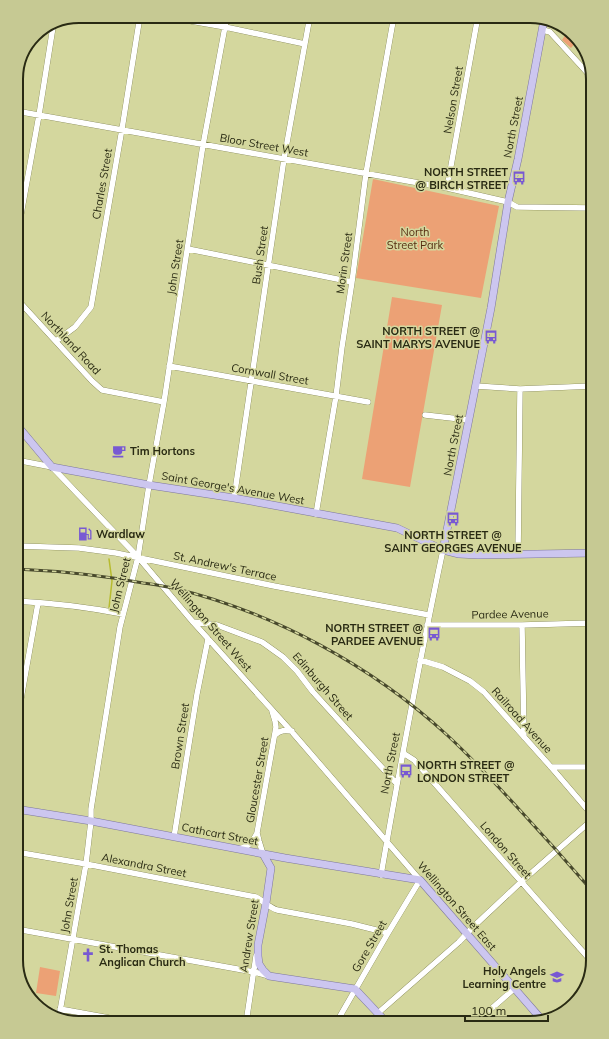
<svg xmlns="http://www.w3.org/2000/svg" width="609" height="1039" font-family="Mulish,sans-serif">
	<rect width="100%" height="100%" fill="#d4d79e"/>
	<!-- green -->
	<path fill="#eca175" d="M 568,31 L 577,41 L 571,48 L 562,40 Z
		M 373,179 L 499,206 L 481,298 L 356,278 Z
		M 392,297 L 442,305 L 410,487 L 362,479 Z
		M 40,967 L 60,971 L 56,996 L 36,993 Z
		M 67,1017 L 103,1023 L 75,1023 L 64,1019 Z"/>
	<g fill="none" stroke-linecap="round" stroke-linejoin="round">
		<!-- stream -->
		<path stroke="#b7bb2e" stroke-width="1.5" d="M 109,559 L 112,581 L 109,608"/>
		<!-- minor casing -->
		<g stroke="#71733d" stroke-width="6">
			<path id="minor" d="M 162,16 L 225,27 L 305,44
				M 543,30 L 550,32 L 593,79
				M 16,111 L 447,188 L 508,202 L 517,207 L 593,208
				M 447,188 L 478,16
				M 16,232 L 18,231 L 39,115 L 53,27
				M 188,249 L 352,282
				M 16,298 L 92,381 L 102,390 L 164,402
				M 56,341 L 75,327 L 91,307 L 122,129 L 140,16
				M 169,366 L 368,402
				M 476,386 L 520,389 L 593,386
				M 425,415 L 469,420
				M 16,460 L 52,467 L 138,557 L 193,622 L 292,732 L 420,880 L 388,933 L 336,1023
				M 234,498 L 284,159 L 310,16
				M 316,514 L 336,396 L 342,347 L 352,282 L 366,173 L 394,16
				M 16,546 L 79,548 L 116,553 L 274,586 L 429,615
				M 518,554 L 520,389
				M 16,601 C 52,603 87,607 123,614
				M 193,622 L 217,625 L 262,642 L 283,657 L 297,671 L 313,692 L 397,784
				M 427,625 L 522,625 L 593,623
				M 522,625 L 524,737
				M 420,660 L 443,667 L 470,681 L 484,692 L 551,767 L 593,816
				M 16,727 L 38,603
				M 275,735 C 280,730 285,730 292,731
				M 403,753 L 414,760 L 592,962
				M 551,767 L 593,767
				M 174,837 L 197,694 L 208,639
				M 239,849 C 249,846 252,843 257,833
				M 16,852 L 86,864 L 256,897 C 263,901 269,907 277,910 L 352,924 L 388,933
				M 263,854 L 259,841 L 257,833 L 276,727 L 275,721 L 272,711
				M 381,875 C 400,766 420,658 443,550
				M 16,929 L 254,972 L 269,976
				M 60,1009 L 137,1023
				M 378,1013 L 459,942 L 473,927 L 521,882 L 593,819
				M 59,1017 L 86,864 L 91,821 L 91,809 L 120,627 L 138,557 L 149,485 L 164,402 L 203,145 L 227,16
				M 246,1023 L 256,956
				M 475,1023 L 515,988"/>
		</g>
		<!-- major casing -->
		<g stroke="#7d779c" stroke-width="8">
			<path id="major" d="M 16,424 L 52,467 L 149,485 L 234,498 L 397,528 L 443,550 L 459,554 L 478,555 L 593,553
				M 443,550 L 491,308 L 508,202 L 518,159 L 544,20
				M 16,809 L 91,821 L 285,858 L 420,880 L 542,1020
				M 263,854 L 271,868 L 266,903 L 258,945 L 258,956 L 259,964 L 263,970 L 269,976 L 355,989 L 387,1023"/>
		</g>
		<!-- minor -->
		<use href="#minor" stroke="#fff" stroke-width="5.5"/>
		<!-- major -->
		<use href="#major" stroke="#ccc6ef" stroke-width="7"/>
		<!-- rail casing -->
		<g stroke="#48492c" stroke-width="3">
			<path id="rail" d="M 16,569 C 60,571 100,575 143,583 C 153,584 163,586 173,588 C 273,612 372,666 447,735 C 472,758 494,782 517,807 C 543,835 568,863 593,892"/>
		</g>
		<!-- rail -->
		<use href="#rail" stroke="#d4d79e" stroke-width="1.5" stroke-dasharray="4.5" stroke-linecap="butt"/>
	</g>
	<!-- icons -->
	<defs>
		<g id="bus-bare" transform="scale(1.08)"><path d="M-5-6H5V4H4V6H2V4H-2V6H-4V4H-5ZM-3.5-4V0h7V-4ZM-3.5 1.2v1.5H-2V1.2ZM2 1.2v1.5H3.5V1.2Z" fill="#7859d3" stroke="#d4d79e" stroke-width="2.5" paint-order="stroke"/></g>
		<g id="cafe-bare" transform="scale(1.08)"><path d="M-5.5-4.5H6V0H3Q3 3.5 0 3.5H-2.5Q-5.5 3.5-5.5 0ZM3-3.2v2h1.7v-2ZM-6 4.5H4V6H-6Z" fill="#7859d3" stroke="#d4d79e" stroke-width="2.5" paint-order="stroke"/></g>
		<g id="fuel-bare" transform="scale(1.08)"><path d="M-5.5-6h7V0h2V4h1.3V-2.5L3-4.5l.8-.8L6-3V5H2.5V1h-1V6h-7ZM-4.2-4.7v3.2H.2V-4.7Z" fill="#7859d3" stroke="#d4d79e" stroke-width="2.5" paint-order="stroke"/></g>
		<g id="church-bare" transform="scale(1.08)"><path d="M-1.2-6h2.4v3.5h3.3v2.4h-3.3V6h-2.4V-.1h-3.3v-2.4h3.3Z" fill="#7859d3" stroke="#d4d79e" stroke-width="2.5" paint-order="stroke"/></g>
		<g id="school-bare" transform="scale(1.08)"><path d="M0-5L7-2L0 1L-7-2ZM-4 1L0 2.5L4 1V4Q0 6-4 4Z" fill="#7859d3" stroke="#d4d79e" stroke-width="2.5" paint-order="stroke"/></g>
	</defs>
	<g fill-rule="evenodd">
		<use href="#bus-bare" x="519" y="178"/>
		<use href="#bus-bare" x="491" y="337"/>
		<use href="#cafe-bare" x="119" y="451"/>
		<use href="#bus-bare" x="453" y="519"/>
		<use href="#fuel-bare" x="85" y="534"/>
		<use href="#bus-bare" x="434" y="634"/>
		<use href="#bus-bare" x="406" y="771"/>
		<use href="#church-bare" x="88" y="955"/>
		<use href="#school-bare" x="557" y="977"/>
	</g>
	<g text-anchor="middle" stroke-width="3" stroke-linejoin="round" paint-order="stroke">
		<!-- street labels -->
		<g font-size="11" fill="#292a13" stroke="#d4d79e">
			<text transform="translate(453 100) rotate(-80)" y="4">Nelson Street</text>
			<text transform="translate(513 127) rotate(-79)" y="4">North Street</text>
			<text transform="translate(264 145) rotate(10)" y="4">Bloor Street West</text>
			<text transform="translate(102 184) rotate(-80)" y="4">Charles Street</text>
			<text transform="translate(260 255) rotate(-82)" y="4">Bush Street</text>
			<text transform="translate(344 263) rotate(-82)" y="4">Morin Street</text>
			<text transform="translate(175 267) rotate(-81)" y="4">John Street</text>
			<text transform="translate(71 343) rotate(47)" y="4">Northland Road</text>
			<text transform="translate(270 374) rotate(10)" y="4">Cornwall Street</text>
			<text transform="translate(453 445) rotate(-79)" y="4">North Street</text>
			<text transform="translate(233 488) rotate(10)" y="4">Saint George's Avenue West</text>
			<text transform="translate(225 566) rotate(12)" y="4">St. Andrew's Terrace</text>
			<text transform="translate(120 585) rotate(-76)" y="4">John Street</text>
			<text transform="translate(510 614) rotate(-1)" y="4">Pardee Avenue</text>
			<text transform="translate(211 625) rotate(49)" y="4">Wellington Street West</text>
			<text transform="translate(323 686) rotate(49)" y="4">Edinburgh Street</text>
			<text transform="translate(522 720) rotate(48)" y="4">Railroad Avenue</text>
			<text transform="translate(180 736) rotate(-81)" y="4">Brown Street</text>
			<text transform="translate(390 763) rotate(-79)" y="4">North Street</text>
			<text transform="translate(257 780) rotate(-80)" y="4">Gloucester Street</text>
			<text transform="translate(220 834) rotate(11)" y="4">Cathcart Street</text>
			<text transform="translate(506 850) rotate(49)" y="4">London Street</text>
			<text transform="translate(144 865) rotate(11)" y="4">Alexandra Street</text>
			<text transform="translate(69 905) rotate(-80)" y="4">John Street</text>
			<text transform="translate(457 906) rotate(49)" y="4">Wellington Street East</text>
			<text transform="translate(249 936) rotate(-81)" y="4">Andrew Street</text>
			<text transform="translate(369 946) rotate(-60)" y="4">Gore Street</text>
		</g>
		<!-- poi labels -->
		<g font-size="11" font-weight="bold" fill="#292a13" stroke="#d4d79e" text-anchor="end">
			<text x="508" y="176">NORTH STREET<tspan x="508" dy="13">@ BIRCH STREET</tspan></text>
			<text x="480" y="335">NORTH STREET @<tspan x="480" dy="13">SAINT MARYS AVENUE</tspan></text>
			<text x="130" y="455" text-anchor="start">Tim Hortons</text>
			<text x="96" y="538" text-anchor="start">Wardlaw</text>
			<text x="453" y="539" text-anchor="middle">NORTH STREET @<tspan x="453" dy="13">SAINT GEORGES AVENUE</tspan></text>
			<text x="423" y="632">NORTH STREET @<tspan x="423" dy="13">PARDEE AVENUE</tspan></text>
			<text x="417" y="769" text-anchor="start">NORTH STREET @<tspan x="417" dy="13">LONDON STREET</tspan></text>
			<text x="99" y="953" text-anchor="start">St. Thomas<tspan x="99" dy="13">Anglican Church</tspan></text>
			<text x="546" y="975">Holy Angels<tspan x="546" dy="13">Learning Centre</tspan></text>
		</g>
		<!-- park labels -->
		<g font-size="11" fill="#562c10" stroke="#d4d79e">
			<text x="415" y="236">North<tspan x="415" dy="13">Street Park</tspan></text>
		</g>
	</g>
	<!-- crop -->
	<path d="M0 0H609V1039H0ZM79 23H530A56 56 0 0 1 586 79V960A56 56 0 0 1 530 1016H79A56 56 0 0 1 23 960V79A56 56 0 0 1 79 23Z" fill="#c6c993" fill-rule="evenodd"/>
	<path fill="none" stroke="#292a13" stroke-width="2" d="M79 23H530A56 56 0 0 1 586 79V960A56 56 0 0 1 530 1016H79A56 56 0 0 1 23 960V79A56 56 0 0 1 79 23Z"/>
	<!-- scale -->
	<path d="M465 1015v6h83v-6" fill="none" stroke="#292a13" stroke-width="2"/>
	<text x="471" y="1015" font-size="12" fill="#292a13" stroke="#d4d79e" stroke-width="3" paint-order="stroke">100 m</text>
</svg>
